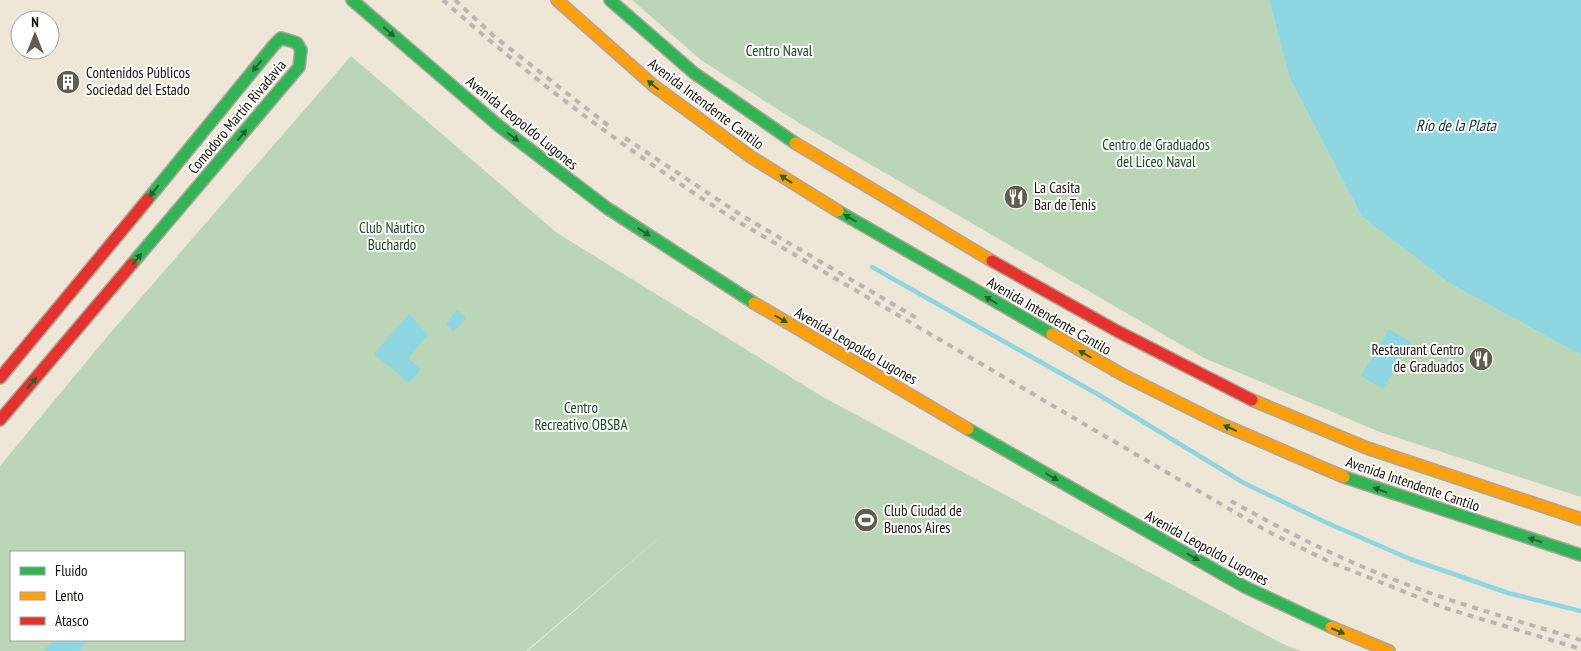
<svg xmlns="http://www.w3.org/2000/svg" width="1581" height="651" font-family="'PT Sans Narrow',sans-serif">
	<rect width="100%" height="100%" fill="#eee6d6"/>
	<!-- green -->
	<path fill="#bbd6b6" fill-rule="evenodd" d="M 632,0 L 1269,0 L 1290,79 L 1362,217 L 1449,283 L 1581,355 L 1581,497 L 1380,432 L 1204,358 L 799,123 L 701,60 Z
		M 351,56 L 557,233 L 823,397 L 1281,643 L 1301,651 L 528,651 L 673,526 L 526,651 L 0,651 L 0,466 L 106,338 ZM 11,552 L 184,552 L 184,640 L 11,640 Z"/>
	<!-- water -->
	<path fill="#8dd6e2" d="M 1269,0 L 1581,0 L 1581,355 L 1449,283 L 1362,217 L 1290,79 Z
		M 457,310 L 466,318 L 454,332 L 446,324 Z
		M 409,314 L 428,335 L 410,356 L 409,359 L 421,369 L 409,383 L 374,354 Z
		M 1389,329 L 1411,342 L 1383,389 L 1361,376 Z
		M 53,640 L 89,640 L 79,651 L 44,651 Z"/>
	<g fill="none" stroke-linecap="round" stroke-linejoin="round">
		<!-- stream -->
		<path stroke="#8dd6e2" stroke-width="4.5" d="M 872,267 L 1099,395 L 1244,483 L 1325,522 L 1410,559 L 1508,593 L 1581,611"/>
		<!-- fast casing -->
		<g stroke="#aba598" stroke-width="14">
			<path id="fast" d="M 352,0 L 499,126 L 607,208 L 754,303
				M 610,0 L 694,73 L 795,143
				M 838,211 L 1052,334
				M 132,264 L 299,67 L 301,50 L 297,43 L 281,38 L 274,45 L 148,199
				M 968,429 L 1245,587 L 1331,627
				M 1344,477 L 1581,555"/>
		</g>
		<!-- slow casing -->
		<g stroke="#aba598" stroke-width="14">
			<path id="slow" d="M 557,0 L 654,86 L 751,157 L 838,211
				M 795,143 L 992,261
				M 754,303 L 968,429
				M 1052,334 L 1123,375 L 1219,423 L 1344,477
				M 1252,400 L 1367,448 L 1581,519
				M 1331,627 L 1389,651"/>
		</g>
		<!-- jam casing -->
		<g stroke="#aba598" stroke-width="14">
			<path id="jam" d="M 992,261 L 1117,331 L 1252,400
				M 0,378 L 148,199
				M 0,420 L 132,264"/>
		</g>
		<!-- fast -->
		<use href="#fast" stroke="#30b455" stroke-width="11"/>
		<!-- slow -->
		<use href="#slow" stroke="#ff9f0a" stroke-width="11"/>
		<!-- jam -->
		<use href="#jam" stroke="#e5322d" stroke-width="11"/>
		<!-- rail -->
		<path stroke="#b8b6b3" stroke-width="4" stroke-dasharray="6 6" stroke-linecap="butt" d="M 443,0 C 535,82 633,155 737,221 L 1267,531 L 1330,562 L 1445,608 L 1581,649
			M 455,0 L 495,37 L 609,126
			M 625,138 L 741,215 L 920,320
			M 1231,501 C 1281,529 1332,555 1385,576 C 1449,602 1515,620 1581,640"/>
	</g>
	<!-- one-way arrows -->
	<defs><path id="oneway-solid" d="M-6-.8H1V-3.2L6.5 0L1 3.2V.8H-6Z" transform="scale(1.25)"/></defs>
	<g fill="#23622e">
		<use href="#oneway-solid" transform="translate(389 32) rotate(41)"/>
		<use href="#oneway-solid" transform="translate(257 66) rotate(129)"/>
		<use href="#oneway-solid" transform="translate(653 85) rotate(-141)"/>
		<use href="#oneway-solid" transform="translate(242 135) rotate(-50)"/>
		<use href="#oneway-solid" transform="translate(513 137) rotate(37)"/>
		<use href="#oneway-solid" transform="translate(786 179) rotate(-147)"/>
		<use href="#oneway-solid" transform="translate(154 191) rotate(129)"/>
		<use href="#oneway-solid" transform="translate(850 218) rotate(-150)"/>
		<use href="#oneway-solid" transform="translate(644 232) rotate(33)"/>
		<use href="#oneway-solid" transform="translate(137 259) rotate(-50)"/>
		<use href="#oneway-solid" transform="translate(991 300) rotate(-150)"/>
		<use href="#oneway-solid" transform="translate(781 319) rotate(30)"/>
		<use href="#oneway-solid" transform="translate(1085 354) rotate(-150)"/>
		<use href="#oneway-solid" transform="translate(32 383) rotate(-50)"/>
		<use href="#oneway-solid" transform="translate(1230 428) rotate(-156)"/>
		<use href="#oneway-solid" transform="translate(1052 477) rotate(30)"/>
		<use href="#oneway-solid" transform="translate(1380 490) rotate(-160)"/>
		<use href="#oneway-solid" transform="translate(1535 540) rotate(-162)"/>
		<use href="#oneway-solid" transform="translate(1193 557) rotate(30)"/>
		<use href="#oneway-solid" transform="translate(1338 631) rotate(23)"/>
	</g>
	<!-- icons -->
	<defs>
		<g id="building-disc" transform="scale(1.25)"><circle r="9.5" fill="#625c4f" stroke="#fff"/><path d="M-4-6H4V6H1V3H-1V6H-4ZM-2.5-4.3h1.7v1.8h-1.7ZM.8-4.3h1.7v1.8H.8ZM-2.5-1h1.7V.8h-1.7ZM.8-1h1.7V.8H.8Z" fill="#fff"/></g>
		<g id="restaurant-disc" transform="scale(1.25)"><circle r="9.5" fill="#625c4f" stroke="#fff"/><path d="M-5-6h1v4h1v-4h1v4h1v-4h1v5L-1.5 .5V6h-2V.5L-5-1ZM5-6V6H3V1.5H1.5Q1.5-4 5-6Z" fill="#fff"/></g>
		<g id="stadium-disc" transform="scale(1.25)"><circle r="9.5" fill="#625c4f" stroke="#fff"/><path d="M0-5a6.5 5 0 1 0 0 10a6.5 5 0 1 0 0-10ZM-3.5-1.8h7v3.6h-7Z" fill="#fff"/></g>
	</defs>
	<g fill-rule="evenodd">
		<use href="#building-disc" x="68" y="82"/>
		<use href="#restaurant-disc" x="1016" y="197"/>
		<use href="#restaurant-disc" x="1481" y="359"/>
		<use href="#stadium-disc" x="866" y="520"/>
	</g>
	<g text-anchor="middle" stroke-width="4" stroke-linejoin="round" paint-order="stroke">
		<!-- park labels -->
		<g font-size="15" fill="#164723" stroke="#fff">
			<text x="779" y="56">Centro Naval</text>
			<text x="1156" y="150">Centro de Graduados<tspan x="1156" dy="17">del Liceo Naval</tspan></text>
			<text x="392" y="233">Club Náutico<tspan x="392" dy="17">Buchardo</tspan></text>
			<text x="581" y="413">Centro<tspan x="581" dy="17">Recreativo OBSBA</tspan></text>
		</g>
		<!-- poi labels -->
		<g font-size="15" fill="#161107" stroke="#fff" text-anchor="start">
			<text x="86" y="78">Contenidos Públicos<tspan x="86" dy="17">Sociedad del Estado</tspan></text>
			<text x="1034" y="193">La Casita<tspan x="1034" dy="17">Bar de Tenis</tspan></text>
			<text x="1464" y="355" text-anchor="end">Restaurant Centro<tspan x="1464" dy="17">de Graduados</tspan></text>
			<text x="884" y="516">Club Ciudad de<tspan x="884" dy="17">Buenos Aires</tspan></text>
		</g>
		<!-- street labels -->
		<g font-size="15" fill="#161107" stroke="#fff">
			<text transform="translate(706 104) rotate(37)" y="5">Avenida Intendente Cantilo</text>
			<text transform="translate(237 117) rotate(-50)" y="5">Comodoro Martín Rivadavia</text>
			<text transform="translate(522 123) rotate(39)" y="5">Avenida Leopoldo Lugones</text>
			<text transform="translate(1049 316) rotate(30)" y="5">Avenida Intendente Cantilo</text>
			<text transform="translate(856 346) rotate(30)" y="5">Avenida Leopoldo Lugones</text>
			<text transform="translate(1413 484) rotate(19)" y="5">Avenida Intendente Cantilo</text>
			<text transform="translate(1207 548) rotate(29)" y="5">Avenida Leopoldo Lugones</text>
		</g>
		<!-- water labels -->
		<g font-size="16" font-style="italic" fill="#00343e" stroke="#fff">
			<text x="1456" y="131">Río de la Plata</text>
		</g>
	</g>
	<!-- legend -->
	<rect x="10" y="551" width="175" height="90" fill="#ffffff" stroke="#a2a09c"/>
	<rect x="20" y="567" width="25" height="8" fill="#30b455" stroke="#a2a09c"/>
	<text x="55" y="576" font-size="15" fill="#161107">Fluido</text>
	<rect x="20" y="592" width="25" height="8" fill="#ff9f0a" stroke="#a2a09c"/>
	<text x="55" y="601" font-size="15" fill="#161107">Lento</text>
	<rect x="20" y="617" width="25" height="8" fill="#e5322d" stroke="#a2a09c"/>
	<text x="55" y="626" font-size="15" fill="#161107">Atasco</text>
	<!-- north arrow -->
	<g transform="translate(35 35)"><circle r="24" fill="#ffffff" stroke="#a2a09c"/>
	<path d="M0-4L9 19L0 12L-9 19Z" fill="#625c4f"/>
	<text y="-8" font-size="14" font-weight="bold" text-anchor="middle" fill="#161107">N</text>
	</g>
</svg>
